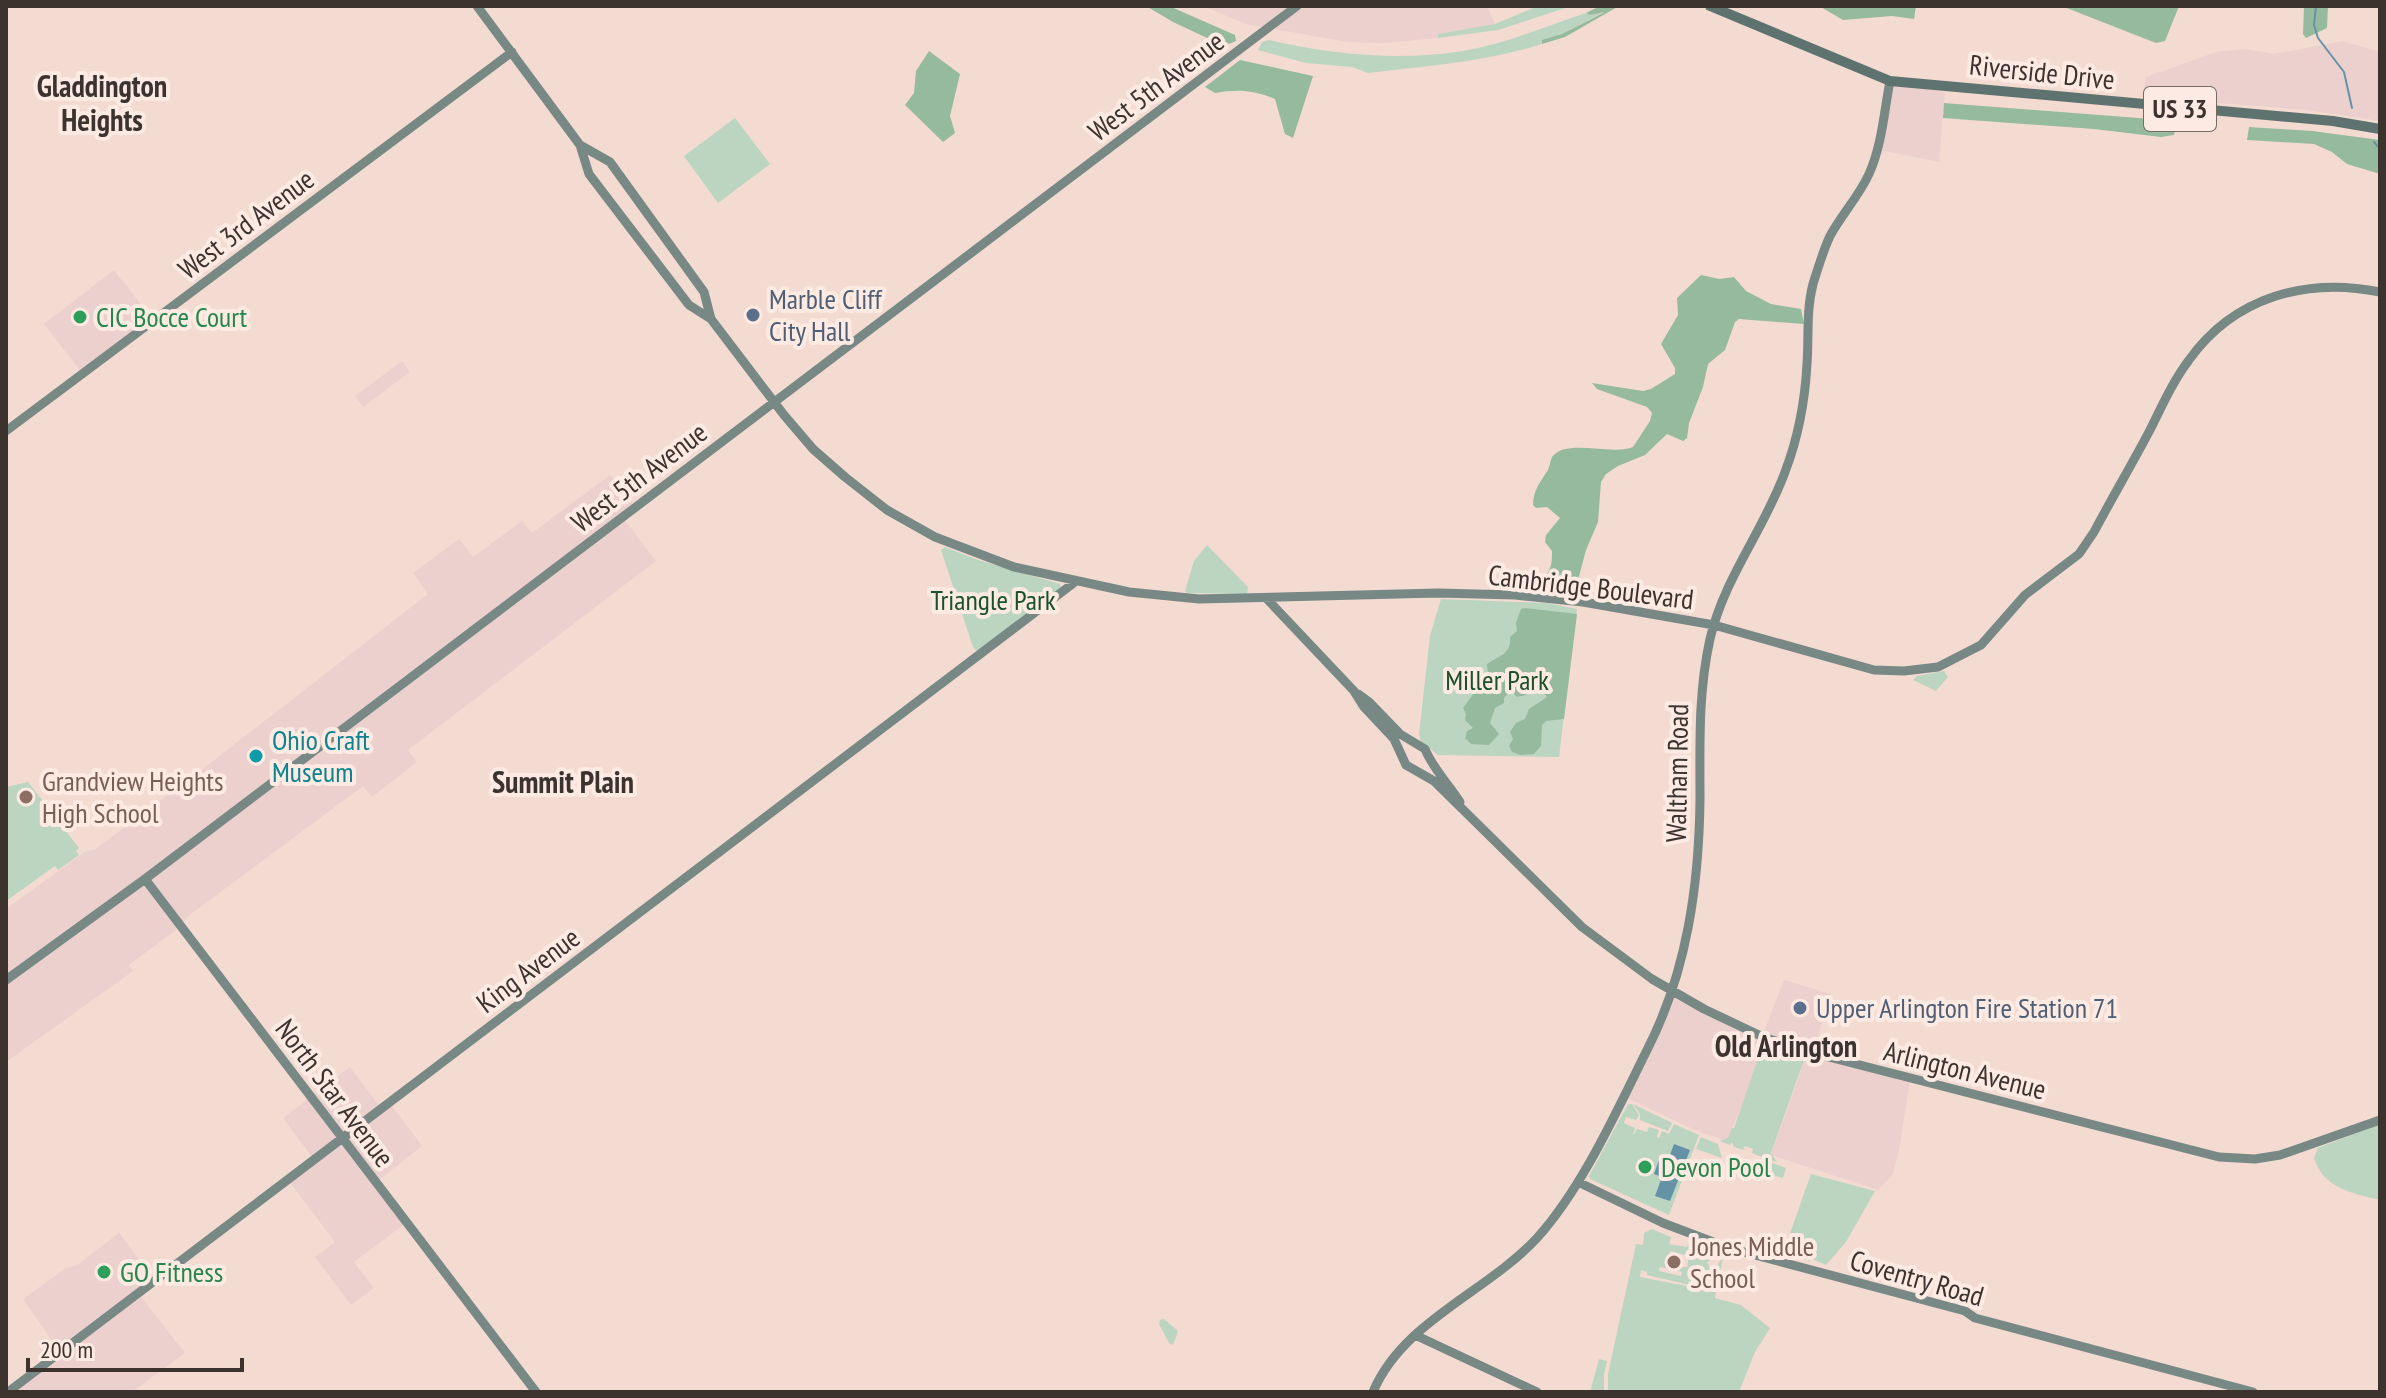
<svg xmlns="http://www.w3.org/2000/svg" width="2386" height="1398" font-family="'PT Sans Narrow',sans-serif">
	<rect width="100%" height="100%" fill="#f3dbd2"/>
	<!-- commercial -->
	<path fill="#ebd0ce" d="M 1203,6 L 1487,6 L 1495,24 L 1438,34 L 1438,38 L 1384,43 L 1348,42 L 1246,24 Z
		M 2343,41 L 2380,52 L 2380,121 L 2306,110 L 2142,97 L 2146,77 L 2216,52 L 2245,49 L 2274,54 Z
		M 1893,83 L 1945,92 L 1939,162 L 1880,150 Z
		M 114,270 L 153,320 L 83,374 L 44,324 Z
		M 402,361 L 410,372 L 363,407 L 355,396 Z
		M 610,475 L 635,508 L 623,518 L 656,561 L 408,750 L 417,762 L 372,797 L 363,786 L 187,917 L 180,927 L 129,965 L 133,971 L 6,1062 L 6,909 L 86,851 L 94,850 L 195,775 L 428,594 L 413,573 L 459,539 L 473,557 L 522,521 L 532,533 Z
		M 1784,980 L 1831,994 L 1814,1049 L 1911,1074 L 1899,1150 L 1893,1174 L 1878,1190 L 1771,1155 L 1801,1071 L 1801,1055 L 1767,1043 L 1727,1141 L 1699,1132 L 1623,1096 L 1673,994 L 1763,1034 Z
		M 350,1067 L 381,1108 L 389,1102 L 422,1146 L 376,1182 L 406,1223 L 354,1262 L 374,1288 L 351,1305 L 315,1257 L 335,1242 L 288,1180 L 314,1160 L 283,1118 Z
		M 119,1233 L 155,1280 L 139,1294 L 185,1353 L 132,1392 L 9,1392 L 61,1353 L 23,1299 L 66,1268 L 77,1265 Z"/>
	<!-- green -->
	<path fill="#bcd5c1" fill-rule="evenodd" d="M 1538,6 L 1572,6 L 1498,30 L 1438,38 L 1438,34 L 1495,24 Z
		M 1608,10 L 1562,34 L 1543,40 L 1542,44 C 1485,62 1426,66 1368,73 L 1352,67 L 1306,63 L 1258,50 L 1262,42 L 1269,40 C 1333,55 1398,61 1463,51 C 1505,44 1546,26 1586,13 L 1590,15 Z
		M 735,118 L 770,164 L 718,203 L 684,156 Z
		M 1207,545 L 1248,587 L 1247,594 L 1187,593 L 1185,591 L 1194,561 Z
		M 945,547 L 978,560 L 1060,584 L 1061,588 L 977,651 L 973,647 L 941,550 Z
		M 1441,599 L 1547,603 L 1577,609 L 1559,757 L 1438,755 L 1421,741 L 1419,734 L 1430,636 Z
		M 1944,671 L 1948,677 L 1936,691 L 1913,680 L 1917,676 Z
		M 28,782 L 79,848 L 76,851 L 79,855 L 58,870 L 55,866 L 6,901 L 6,787 Z
		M 1767,1043 L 1801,1055 L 1804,1060 L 1771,1153 L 1777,1162 L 1765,1158 L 1769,1154 L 1762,1157 L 1752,1153 L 1753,1149 L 1745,1146 L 1743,1150 L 1734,1147 L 1732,1142 L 1730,1145 L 1720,1141 L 1728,1138 L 1732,1128 L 1734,1128 L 1762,1047 Z
		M 1628,1104 L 1632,1104 L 1639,1115 L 1636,1120 L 1626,1117 L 1624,1123 L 1635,1128 L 1633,1136 L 1637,1129 L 1647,1132 L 1649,1127 L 1659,1130 L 1657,1137 L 1659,1138 L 1662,1131 L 1669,1134 L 1674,1124 L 1699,1135 L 1669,1215 L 1590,1179 L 1589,1176 Z
		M 1633,1104 L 1672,1123 L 1668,1131 L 1640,1120 L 1640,1114 Z
		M 2380,1124 L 2380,1200 C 2352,1193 2324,1189 2314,1158 L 2318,1148 Z
		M 1701,1137 L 1718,1144 L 1722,1158 L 1696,1149 Z
		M 1764,1160 L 1786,1168 L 1783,1178 L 1760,1172 Z
		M 1811,1174 L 1875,1191 L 1846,1242 L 1826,1265 L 1812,1259 L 1810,1261 L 1783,1253 Z
		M 1652,1229 L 1671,1237 L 1669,1244 L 1687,1247 L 1688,1244 L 1698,1247 L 1697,1251 L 1703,1253 L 1705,1250 L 1721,1255 L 1707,1262 L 1712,1273 L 1723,1257 L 1715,1298 L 1741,1305 L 1770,1328 L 1755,1352 L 1739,1392 L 1608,1392 L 1608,1374 L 1636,1244 L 1643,1245 L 1644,1233 ZM 1670,1251 L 1689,1256 L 1687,1267 L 1675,1267 L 1674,1270 L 1682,1272 L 1681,1276 L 1659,1271 L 1660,1267 L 1666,1268 ZM 1641,1270 L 1647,1272 L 1647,1275 L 1690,1285 L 1694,1271 L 1700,1272 L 1699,1277 L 1703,1279 L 1697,1288 L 1640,1277 Z
		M 1164,1319 L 1178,1331 L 1173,1345 L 1169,1343 L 1159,1324 L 1160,1320 Z
		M 1599,1359 L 1607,1361 L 1604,1375 L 1604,1392 L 1590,1392 Z"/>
	<!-- forest -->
	<path fill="#96ba9d" d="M 1146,6 L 1169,6 L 1235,35 L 1236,41 L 1224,46 L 1173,22 Z
		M 1600,6 L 1619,6 L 1565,37 L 1542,44 L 1542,40 L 1562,34 L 1605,12 L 1590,15 L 1586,13 Z
		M 1819,6 L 1916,6 L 1914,19 L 1892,16 L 1843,20 Z
		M 2054,6 L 2179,6 L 2165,41 L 2156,43 L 2064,7 Z
		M 2304,6 L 2328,6 L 2327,28 L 2306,38 L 2303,34 Z
		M 929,51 L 960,74 L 950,116 L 955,133 L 943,142 L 905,105 L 914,93 L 916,71 Z
		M 1240,60 L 1313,76 L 1293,138 L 1285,134 L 1275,99 C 1253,90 1238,89 1215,93 L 1205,87 Z
		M 1944,103 L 2177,121 L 2174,135 L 2161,137 L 2094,129 L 1943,118 Z
		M 2249,127 L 2312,131 L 2380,140 L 2380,174 L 2347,164 L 2332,152 L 2314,144 L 2247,140 Z
		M 1701,275 L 1719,279 L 1734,277 L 1746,291 L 1771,304 L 1801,309 L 1804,324 L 1739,319 L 1735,322 L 1725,350 L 1708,364 L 1703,387 L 1689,423 L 1687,438 L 1683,441 L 1667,434 L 1645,455 L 1618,466 L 1606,474 L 1601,482 L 1598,522 L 1586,550 L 1577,584 L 1537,587 L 1538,581 C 1551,573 1552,566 1552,551 L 1545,542 L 1546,535 L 1560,518 L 1547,507 L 1536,508 L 1533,505 C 1533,490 1541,481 1548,470 C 1550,466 1550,461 1552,457 C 1566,438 1612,456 1633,447 L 1650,421 L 1652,413 L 1647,407 L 1597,389 L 1592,383 L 1643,391 L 1651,389 L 1675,374 L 1675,368 L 1661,344 L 1678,315 L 1677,298 Z
		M 1525,608 L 1577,614 L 1564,719 L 1546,721 L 1542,725 L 1541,746 L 1534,754 L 1521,755 L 1512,752 L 1509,746 L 1513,739 L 1510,732 L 1516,723 L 1525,719 L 1529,709 L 1547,697 L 1538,685 L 1526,691 L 1526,695 L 1517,697 L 1511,690 L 1504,698 L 1504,703 L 1495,708 L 1490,723 L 1499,734 L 1489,745 L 1471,744 L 1465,738 L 1467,731 L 1473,728 L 1465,720 L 1466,714 L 1463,708 L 1488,674 L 1487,664 C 1498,656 1512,654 1510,637 L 1517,631 L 1516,623 L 1521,609 Z"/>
	<!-- water -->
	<path fill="#6692a8" d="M 1674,1144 L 1690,1150 L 1670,1201 L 1655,1196 L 1662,1177 L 1654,1174 L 1659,1160 L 1667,1163 Z"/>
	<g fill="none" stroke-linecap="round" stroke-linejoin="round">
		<!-- stream -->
		<path stroke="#6692a8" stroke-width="2" d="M 2316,6 L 2314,25 L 2318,38 L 2344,72 L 2352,108
			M 2374,142 L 2380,149"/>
		<!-- secondary -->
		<path stroke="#778885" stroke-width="9" d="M 477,6 L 580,145 L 589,174 L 689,305 L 711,319 L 784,415 L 813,449 L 845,477 L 887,510 L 935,537 L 1014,567 L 1129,592 L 1199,599 L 1438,593 L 1515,595 L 1583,602 L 1714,625 L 1874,670 L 1904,671 L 1938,667 L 1981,645 L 2025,595 L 2079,554 L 2094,532 C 2112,498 2132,464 2150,430 C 2162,406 2173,381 2189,360 C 2234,297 2306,277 2380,292
			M 580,145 L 610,162 L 704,292 L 711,319
			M 6,431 L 512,52
			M 1267,599 L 1354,691 L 1364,707 L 1394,739 L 1406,765 L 1434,781 L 1582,927 L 1652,979 L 1704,1009 L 1763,1037 L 1817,1054 L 2219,1157 L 2255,1159 L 2280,1155 L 2380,1120
			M 1358,694 L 1369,702 L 1400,734 L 1425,749 C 1433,769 1448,783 1460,802
			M 145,879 L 536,1392
			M 6,980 L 145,879 L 1297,6
			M 1578,1182 L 1663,1223 L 1729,1248 L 1965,1311 L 1975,1318 L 2253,1392
			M 1415,1335 L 1537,1392
			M 8,1392 L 1075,582
			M 1373,1392 C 1403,1321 1486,1293 1537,1238 C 1583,1187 1617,1110 1648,1048 C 1687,971 1699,885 1700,799 C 1700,745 1698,693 1710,639 C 1724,578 1764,530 1785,472 C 1798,438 1805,401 1807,364 C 1809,337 1806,311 1813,284 C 1818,268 1823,251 1830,236 C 1842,214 1859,196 1869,174 C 1882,145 1884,112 1890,81"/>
		<!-- primary -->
		<path stroke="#5e736f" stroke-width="10" d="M 1710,6 L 1890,81 L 2333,121 L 2380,129"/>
	</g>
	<!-- markers -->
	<g fill="#5c6f8a" stroke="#fdeae2" stroke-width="3">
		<circle cx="753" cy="315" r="8"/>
		<circle cx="1800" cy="1008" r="8"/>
	</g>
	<g fill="#2e9e5b" stroke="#fdeae2" stroke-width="3">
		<circle cx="80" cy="317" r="8"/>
		<circle cx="1645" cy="1167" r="8"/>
		<circle cx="104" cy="1272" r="8"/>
	</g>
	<circle fill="#0f9aa8" stroke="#fdeae2" stroke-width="3" cx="256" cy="756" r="8"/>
	<g fill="#8d6e63" stroke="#fdeae2" stroke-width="3">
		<circle cx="26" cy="797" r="8"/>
		<circle cx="1674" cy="1262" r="8"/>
	</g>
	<g text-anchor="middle" stroke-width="8" stroke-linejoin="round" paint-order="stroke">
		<!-- shield labels -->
		<rect fill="#fdeae2" stroke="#766a65" stroke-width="2" x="2144" y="87" width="72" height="44" rx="6"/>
		<g font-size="26" font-weight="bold" fill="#3c332f">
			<text x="2180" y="118">US 33</text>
		</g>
		<!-- street labels -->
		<g font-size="28" fill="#3c332f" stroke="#fdeae2">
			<text transform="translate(2042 72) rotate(6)" y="10">Riverside Drive</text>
			<text transform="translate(1156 86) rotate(-37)" y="10">West 5th Avenue</text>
			<text transform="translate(246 224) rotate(-37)" y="10">West 3rd Avenue</text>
			<text transform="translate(639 477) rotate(-37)" y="10">West 5th Avenue</text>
			<text transform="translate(1591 587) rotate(7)" y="10">Cambridge Boulevard</text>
			<text transform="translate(1677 773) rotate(-89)" y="10">Waltham Road</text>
			<text transform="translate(528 970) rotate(-37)" y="10">King Avenue</text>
			<text transform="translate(1965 1070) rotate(14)" y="10">Arlington Avenue</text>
			<text transform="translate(335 1093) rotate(53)" y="10">North Star Avenue</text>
			<text transform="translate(1917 1278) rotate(16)" y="10">Coventry Road</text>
		</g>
		<!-- service labels -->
		<g font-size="28" fill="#4e5e75" stroke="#fdeae2" text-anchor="start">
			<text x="769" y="309">Marble Cliff<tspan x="769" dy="32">City Hall</tspan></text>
			<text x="1816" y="1018">Upper Arlington Fire Station 71</text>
		</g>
		<!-- leisure labels -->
		<g font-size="28" fill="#27864d" stroke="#fdeae2" text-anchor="start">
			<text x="96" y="327">CIC Bocce Court</text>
			<text x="1661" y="1177">Devon Pool</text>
			<text x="120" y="1282">GO Fitness</text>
		</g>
		<!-- park labels -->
		<g font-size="28" fill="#18512a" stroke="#fdeae2">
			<text x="993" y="610">Triangle Park</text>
			<text x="1497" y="690">Miller Park</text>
		</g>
		<!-- culture labels -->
		<g font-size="28" fill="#0d838f" stroke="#fdeae2" text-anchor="start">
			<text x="272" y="750">Ohio Craft<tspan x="272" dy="32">Museum</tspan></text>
		</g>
		<!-- education labels -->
		<g font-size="28" fill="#785e54" stroke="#fdeae2" text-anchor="start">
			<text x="42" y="791">Grandview Heights<tspan x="42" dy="32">High School</tspan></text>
			<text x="1690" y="1256">Jones Middle<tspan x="1690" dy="32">School</tspan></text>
		</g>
		<!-- neighbourhood labels -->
		<g font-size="30" font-weight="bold" fill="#3c332f" stroke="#fdeae2">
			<text x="102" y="97">Gladdington<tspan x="102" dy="34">Heights</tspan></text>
			<text x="563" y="793">Summit Plain</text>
			<text x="1786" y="1057">Old Arlington</text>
		</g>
	</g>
	<!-- border -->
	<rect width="2386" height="1398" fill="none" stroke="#3c332f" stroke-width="16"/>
	<!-- scale -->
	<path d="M28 1358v12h214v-12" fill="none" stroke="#3c332f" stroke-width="4"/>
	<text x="40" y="1358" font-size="24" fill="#3c332f" stroke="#fdeae2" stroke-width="6" paint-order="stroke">200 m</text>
</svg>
